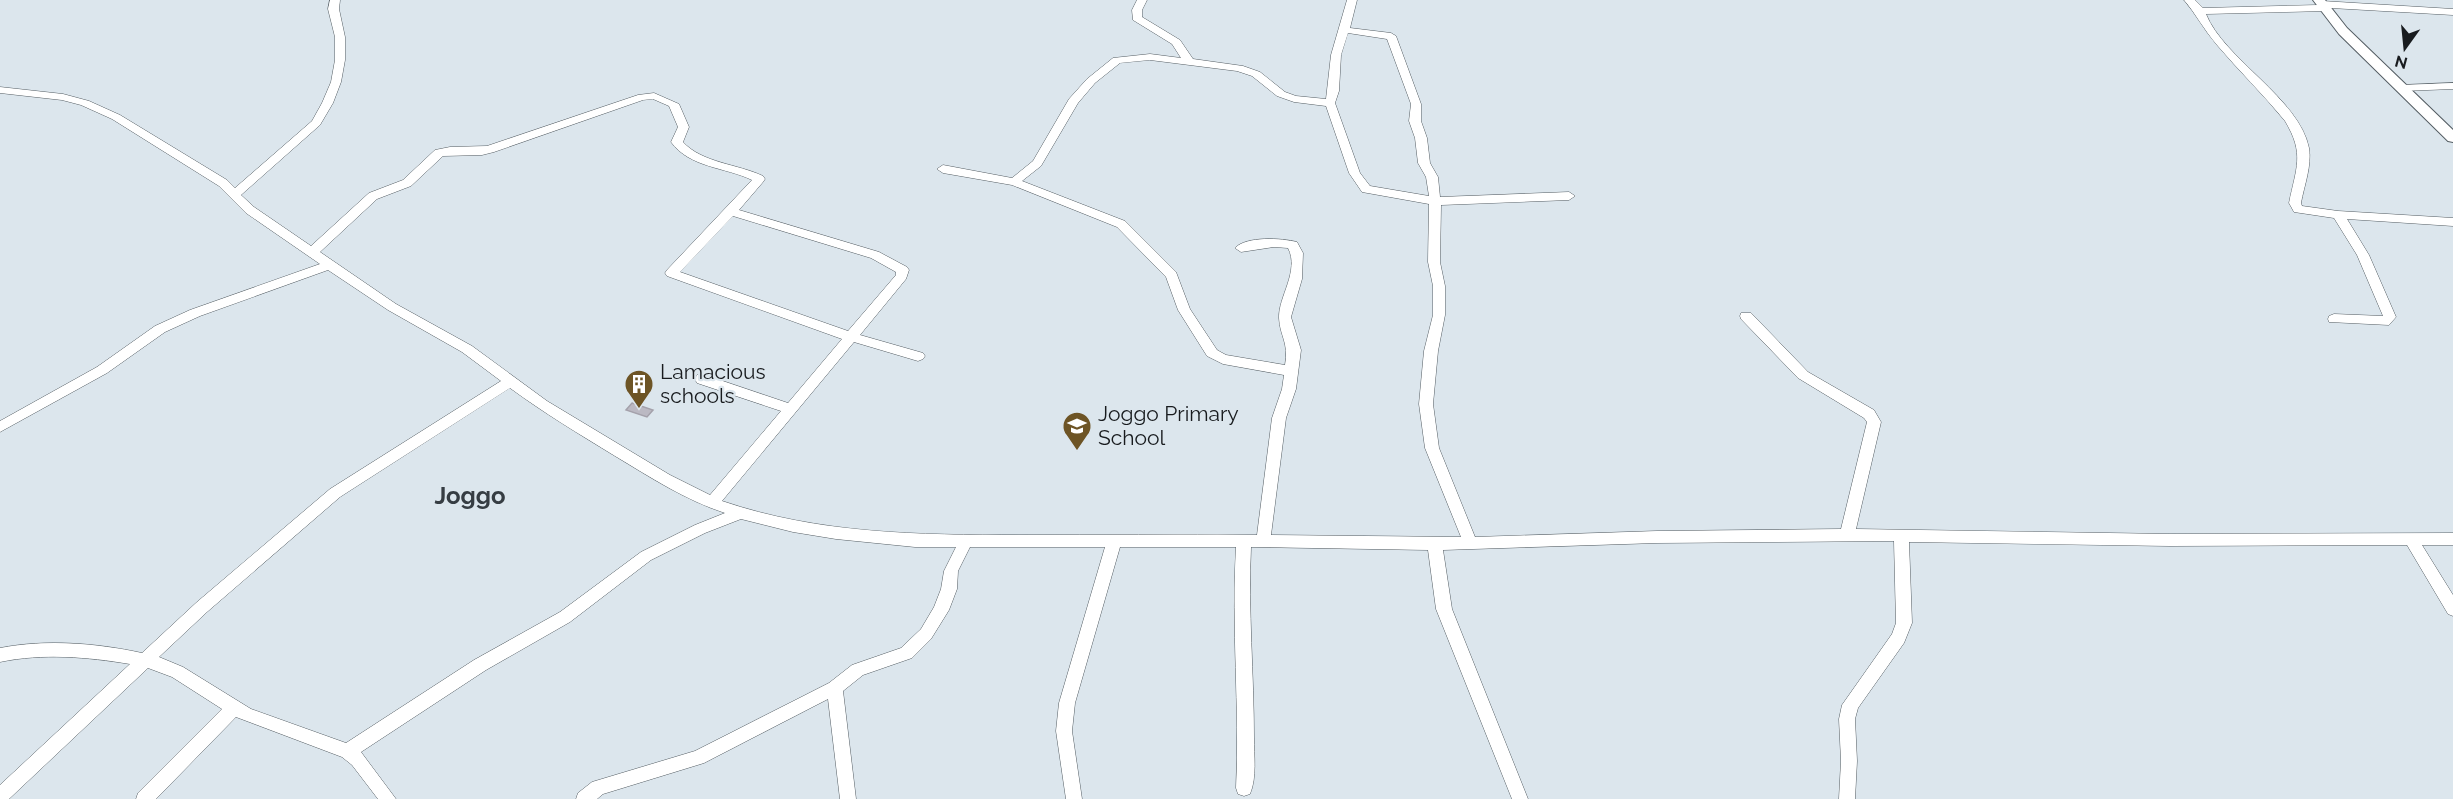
<svg xmlns="http://www.w3.org/2000/svg" width="2453" height="799" font-family="Raleway,sans-serif">
	<rect width="100%" height="100%" fill="#dce6ed"/>
	<!-- building -->
	<path fill="#bbb9c3" stroke="#a4a1ab" stroke-width="1.5" d="M 632,403 L 653,410 L 647,417 L 626,410 Z"/>
	<g fill="none" stroke-linecap="round" stroke-linejoin="round">
		<!-- minor casing -->
		<g stroke="#545d63" stroke-width="1">
			<path id="minor" d="M 330,0 L 340,0 L 339,9 L 345,37 L 345,60 L 341,82 L 333,103 L 320,125 L 241,195 L 254,207 L 311,246 L 369,193 L 403,180 L 435,150 L 450,147 L 487,146 L 638,95 L 654,93 L 679,104 L 689,127 L 683,142 C 702,163 738,164 763,176 L 765,179 L 763,182 L 739,210 L 879,252 L 907,267 L 909,270 L 906,279 L 860,335 L 923,353 L 925,356 L 923,359 L 918,361 L 854,342 L 722,501 C 819,534 919,535 1020,535 C 1099,535 1178,534 1257,535 L 1272,418 L 1282,389 L 1284,375 L 1223,364 L 1207,356 L 1178,310 L 1166,277 L 1117,227 L 1012,185 L 943,173 L 937,169 L 943,165 L 1012,178 L 1033,161 L 1069,99 L 1087,79 L 1113,58 L 1150,54 L 1181,58 L 1172,44 L 1133,20 L 1132,10 L 1137,0 L 1147,0 L 1142,10 L 1142,17 L 1180,40 L 1193,59 L 1243,66 L 1260,72 L 1285,92 L 1296,96 L 1326,99 L 1331,55 L 1347,0 L 1357,0 L 1350,28 L 1391,33 L 1396,36 L 1421,104 L 1421,121 L 1427,138 L 1430,163 L 1438,177 L 1440,197 L 1569,192 L 1575,196 L 1569,200 L 1441,205 L 1440,262 L 1445,286 L 1445,315 L 1438,351 L 1433,404 L 1439,448 L 1475,537 L 1657,531 L 1841,529 L 1867,422 L 1864,418 L 1798,378 L 1741,319 L 1740,316 L 1741,313 L 1751,313 L 1808,372 L 1874,410 L 1881,422 L 1856,529 L 2170,534 L 2453,533 L 2453,545 L 2422,545 L 2453,595 L 2453,616 L 2448,614 L 2407,545 L 2170,546 L 1909,542 L 1912,623 L 1904,643 L 1858,708 L 1855,719 L 1857,761 L 1855,799 L 1839,799 L 1841,761 L 1839,719 L 1842,705 L 1892,634 L 1896,623 L 1894,541 L 1657,543 L 1443,550 L 1452,609 L 1528,799 L 1512,799 L 1436,609 L 1428,550 L 1251,547 C 1248,611 1254,674 1254,738 C 1254,755 1257,778 1250,794 L 1244,796 L 1238,794 L 1236,788 C 1240,708 1231,627 1236,547 L 1120,547 L 1075,703 L 1072,731 L 1082,799 L 1066,799 L 1056,731 L 1059,703 L 1105,547 L 970,547 L 958,571 L 957,589 L 949,610 L 931,639 L 912,658 L 863,675 L 843,691 L 856,799 L 840,799 L 828,699 L 704,763 L 603,794 L 597,799 L 576,799 L 578,793 L 592,782 L 695,751 L 829,683 L 852,665 L 901,648 L 921,629 L 934,607 L 941,589 L 944,571 L 956,547 L 915,547 L 836,539 L 793,532 L 741,519 L 705,533 L 651,560 L 570,622 L 486,670 L 361,752 L 396,799 L 378,799 L 352,765 L 342,757 L 236,717 L 156,799 L 136,799 L 138,793 L 222,709 L 172,677 L 148,668 L 9,799 L 0,799 L 0,785 L 130,664 C 87,657 43,653 0,662 L 0,648 C 46,639 96,643 142,653 L 197,602 L 330,489 L 501,381 L 462,352 L 388,310 L 328,270 L 200,316 L 165,332 L 107,373 L 0,432 L 0,421 L 97,367 L 155,326 L 190,310 L 320,264 L 246,213 L 219,186 L 112,119 L 81,105 L 62,100 L 0,93 L 0,87 L 63,94 L 89,101 L 120,115 L 227,180 L 235,188 L 312,121 L 322,103 L 331,82 L 335,60 L 335,37 L 328,9 ZM 1348,33 L 1387,39 L 1411,104 L 1409,121 L 1415,138 L 1418,163 L 1426,177 L 1429,196 L 1370,186 L 1360,173 L 1335,103 L 1339,91 L 1341,55 ZM 1150,60 L 1237,71 L 1252,76 L 1277,96 L 1294,102 L 1326,106 L 1349,173 L 1362,192 L 1429,204 L 1428,262 L 1433,286 L 1433,315 L 1424,351 L 1419,404 L 1425,448 L 1461,537 L 1271,535 L 1286,418 L 1296,389 L 1301,350 L 1291,317 L 1302,279 L 1303,253 L 1297,242 C 1282,238 1246,236 1235,248 L 1241,252 L 1274,247 L 1288,248 C 1300,271 1278,297 1279,318 C 1280,337 1289,342 1285,365 L 1226,355 L 1217,350 L 1190,309 L 1176,272 L 1125,221 L 1022,181 L 1041,166 L 1078,103 L 1095,83 L 1120,63 ZM 653,99 L 669,106 L 678,127 L 671,142 C 690,168 725,167 752,180 L 667,270 L 665,273 L 667,276 L 842,339 L 788,403 L 702,374 L 697,375 L 695,379 L 697,383 L 781,411 L 710,495 L 670,475 L 547,401 L 472,346 L 396,304 L 320,252 L 377,199 L 411,186 L 443,156 L 482,155 L 494,152 L 643,100 ZM 733,216 L 871,258 L 896,272 L 896,275 L 848,331 L 680,272 ZM 510,388 C 544,413 579,434 615,456 C 650,477 685,500 725,513 L 695,525 L 641,552 L 560,612 L 474,660 L 346,743 L 251,709 L 183,667 L 159,657 L 207,612 L 340,497 Z
				M 2184,0 L 2195,0 L 2203,8 L 2318,5 L 2318,2 L 2322,1 L 2453,9 L 2453,15 L 2331,8 L 2326,11 L 2206,14 C 2224,59 2299,98 2309,148 C 2312,166 2304,186 2301,203 L 2302,206 L 2338,211 L 2453,218 L 2453,226 L 2347,219 L 2369,255 L 2396,317 L 2389,325 L 2329,322 L 2328,319 L 2329,316 L 2334,314 L 2383,316 L 2357,255 L 2334,218 L 2294,212 L 2289,203 C 2296,168 2305,154 2285,121 C 2263,94 2239,71 2217,45 C 2204,30 2196,14 2184,0 Z
				M 2453,83 L 2453,89 L 2402,91 L 2397,88 L 2402,85 Z"/>
		</g>
		<!-- tertiary casing -->
		<g stroke="#545d63" stroke-width="2">
			<path id="tertiary" d="M 2313,0 L 2325,0 L 2347,28 L 2453,130 L 2453,142 L 2448,141 L 2339,34 Z"/>
		</g>
		<!-- minor -->
		<use href="#minor" fill="#fff" fill-rule="evenodd"/>
		<!-- tertiary -->
		<use href="#tertiary" fill="#fff" fill-rule="evenodd"/>
	</g>
	<!-- icons -->
	<defs>
		<g id="building-pin" transform="scale(1.5)"><path d="M0 17L-7.5 6A9.5 9.5 0 1 1 7.5 6Z" fill="#6d5425" stroke="#dce6ed"/><path d="M-4-6H4V6H1V3H-1V6H-4ZM-2.5-4.3h1.7v1.8h-1.7ZM.8-4.3h1.7v1.8H.8ZM-2.5-1h1.7V.8h-1.7ZM.8-1h1.7V.8H.8Z" fill="#fff"/></g>
		<g id="school-pin" transform="scale(1.5)"><path d="M0 17L-7.5 6A9.5 9.5 0 1 1 7.5 6Z" fill="#6d5425" stroke="#dce6ed"/><path d="M0-5L7-2L0 1L-7-2ZM-4 1L0 2.5L4 1V4Q0 6-4 4Z" fill="#fff"/></g>
	</defs>
	<g fill-rule="evenodd">
		<use href="#building-pin" x="639" y="384"/>
		<use href="#school-pin" x="1077" y="426"/>
	</g>
	<g text-anchor="middle" stroke-width="4.5" stroke-linejoin="round" paint-order="stroke">
		<!-- poi labels -->
		<g font-size="21" fill="#181b1e" stroke="#dce6ed" text-anchor="start">
			<text x="660" y="379">Lamacious<tspan x="660" dy="24">schools</tspan></text>
			<text x="1098" y="421">Joggo Primary<tspan x="1098" dy="24">School</tspan></text>
		</g>
		<!-- quarter labels -->
		<g font-size="24" font-weight="bold" fill="#363d43" stroke="#dce6ed">
			<text x="470" y="504">Joggo</text>
		</g>
	</g>
	<!-- north arrow -->
	<g transform="translate(2405 48) rotate(195)" stroke="#dce6ed" stroke-width="4.5" paint-order="stroke">
	<path d="M0-4.5L10 22L0 15L-10 22Z" fill="#181b1e"/>
	<text y="-9" font-size="16" font-weight="bold" text-anchor="middle" fill="#181b1e">N</text>
	</g>
</svg>
